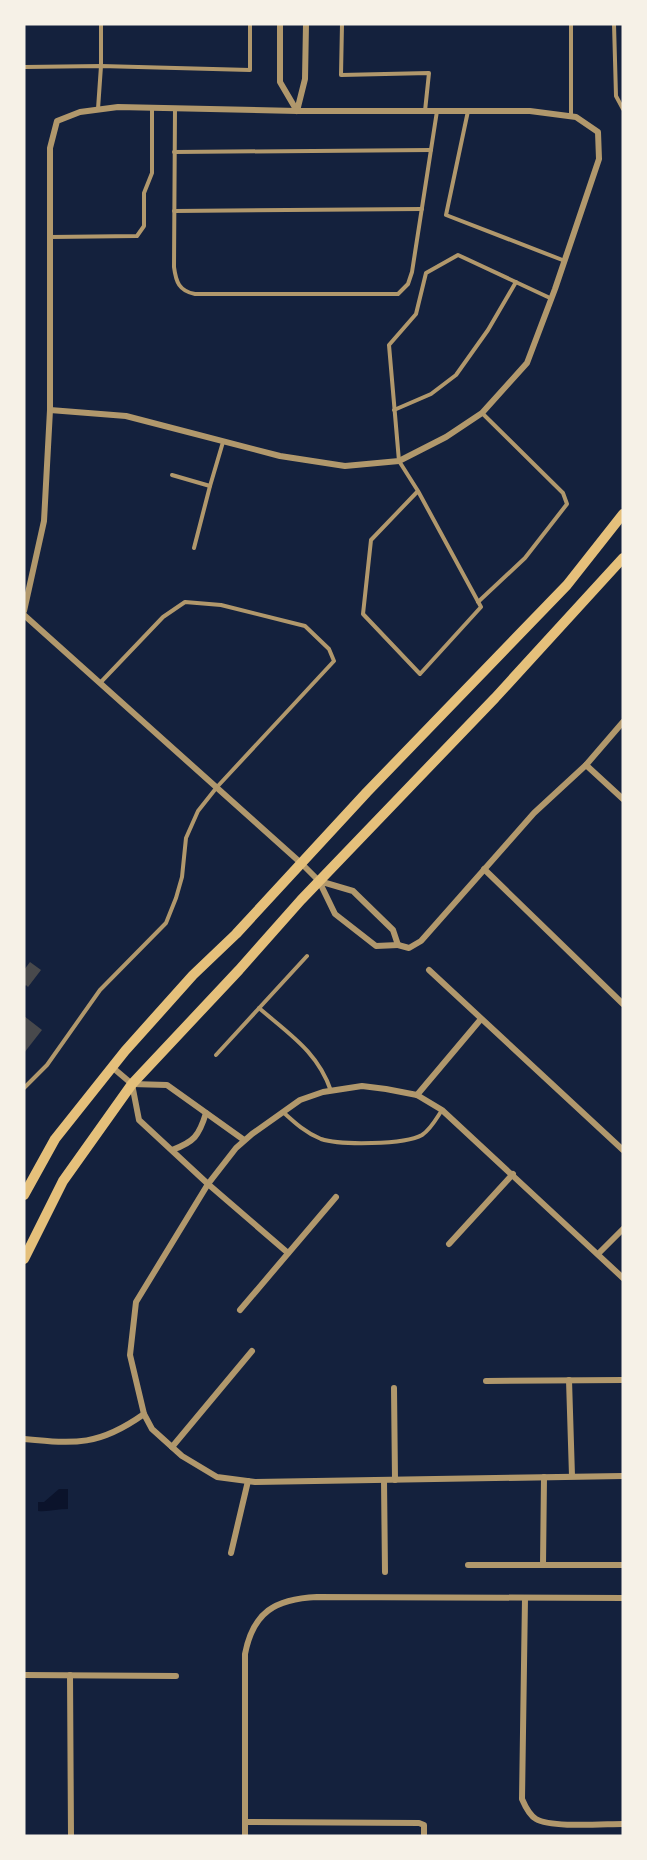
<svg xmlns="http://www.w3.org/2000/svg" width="647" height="1860" viewBox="0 0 647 1860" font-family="'Playfair Display',serif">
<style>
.water{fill:#0b132b}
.building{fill:#48494c}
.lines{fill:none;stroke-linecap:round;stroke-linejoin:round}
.service{stroke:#b1986c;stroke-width:4}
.minor{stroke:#b1986c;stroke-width:6}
.secondary{stroke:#e5c07b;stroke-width:10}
</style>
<rect width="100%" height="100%" fill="#14213d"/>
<path class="water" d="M59,1489H68V1509C57,1509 49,1512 38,1511V1502H44Z"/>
<g class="building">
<path d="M30,962L41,970L28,987L26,985L24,987V970Z"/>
<path d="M24,1016L42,1030L24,1053Z"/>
</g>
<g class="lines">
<g class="service">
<path d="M342,24L341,75L429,73L425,111"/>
<path d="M614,24L616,96L623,109"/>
<path d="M24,67L101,66L250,70V24"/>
<path d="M98,109L101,66V24"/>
<path d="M175,109L174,267C176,282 179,291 195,294H398L408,284L412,272L437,111"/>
<path d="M468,111L446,215L565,261"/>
<path d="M571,116V24"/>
<path d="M174,152L431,150"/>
<path d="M174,211L422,209"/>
<path d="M50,237L137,236L144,226V193L152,173V108"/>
<path d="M394,410L431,394L456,375L488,330L516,282"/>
<path d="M172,475L210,486L223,442"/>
<path d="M418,491L371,540L363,614L420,674L481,607L418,491L399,461L389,345L416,314L426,273L458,255L550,298"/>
<path d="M194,548L210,486"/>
<path d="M478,602L525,558L567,504L563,493L482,413"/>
<path d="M259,1008C289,1034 318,1052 331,1091"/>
<path d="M216,1055L307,956"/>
<path d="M24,1088L47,1065L100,990L166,923L176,898L182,877L186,838L198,811L217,787L334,661L329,649L305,626L221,605L185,602L163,617L100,683"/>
<path d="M283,1112C295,1123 306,1133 321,1139C339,1145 405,1145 422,1135C431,1129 436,1119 442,1110"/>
</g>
<g class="minor">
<path d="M280,24V82L297,111"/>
<path d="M297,111L305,79L306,24"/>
<path d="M24,611L44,521L50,410V148L57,121L80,112L118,107L297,111H530L576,117L598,132L599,159L555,289L527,363L482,413L446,437L399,461L345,466L280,456L126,416L50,410"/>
<path d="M24,615L302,864L319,881"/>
<path d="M586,765L623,799"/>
<path d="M484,869L623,1004"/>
<path d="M319,881L353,891L393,930L398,945L376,946L335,914Z"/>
<path d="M398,945L409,948L421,941L534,813L586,765L623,722"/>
<path d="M429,970L623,1150"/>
<path d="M112,1067L132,1084L139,1120L208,1184L288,1253"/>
<path d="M132,1084L167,1085L244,1140"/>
<path d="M417,1095L481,1019"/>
<path d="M172,1150C194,1142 199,1136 206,1113"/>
<path d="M449,1244L513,1174"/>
<path d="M598,1254L623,1229"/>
<path d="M623,1278L442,1110L417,1095L386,1089L362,1086L323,1092L300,1100L252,1134L236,1148L208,1184L136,1302L130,1355L144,1414L152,1429L182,1456L217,1477L255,1482L623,1476"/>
<path d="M240,1310L336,1197"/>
<path d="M569,1380L572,1476"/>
<path d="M486,1381L623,1380"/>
<path d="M394,1388L395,1480"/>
<path d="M24,1439C76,1444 99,1446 144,1414"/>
<path d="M172,1447L252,1351"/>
<path d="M384,1480L385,1572"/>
<path d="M231,1553L248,1481"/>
<path d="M468,1565H623"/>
<path d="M543,1565L544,1477"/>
<path d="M525,1598L522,1799C525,1806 529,1815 536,1819C551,1828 603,1824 623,1824"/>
<path d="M24,1675L176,1676"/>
<path d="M70,1675L71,1836"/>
<path d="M245,1822L419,1823L424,1825V1836"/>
<path d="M245,1836V1654C253,1612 275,1599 317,1597L623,1598"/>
</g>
<g class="secondary">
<path d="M24,1195L55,1139L125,1051L193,975L236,934L367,792L567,585L623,514"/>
<path d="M24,1259L63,1181L132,1084L239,970L301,900L495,698L623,558"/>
</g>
</g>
<rect width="647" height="1860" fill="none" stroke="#f6f1e7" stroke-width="51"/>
</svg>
